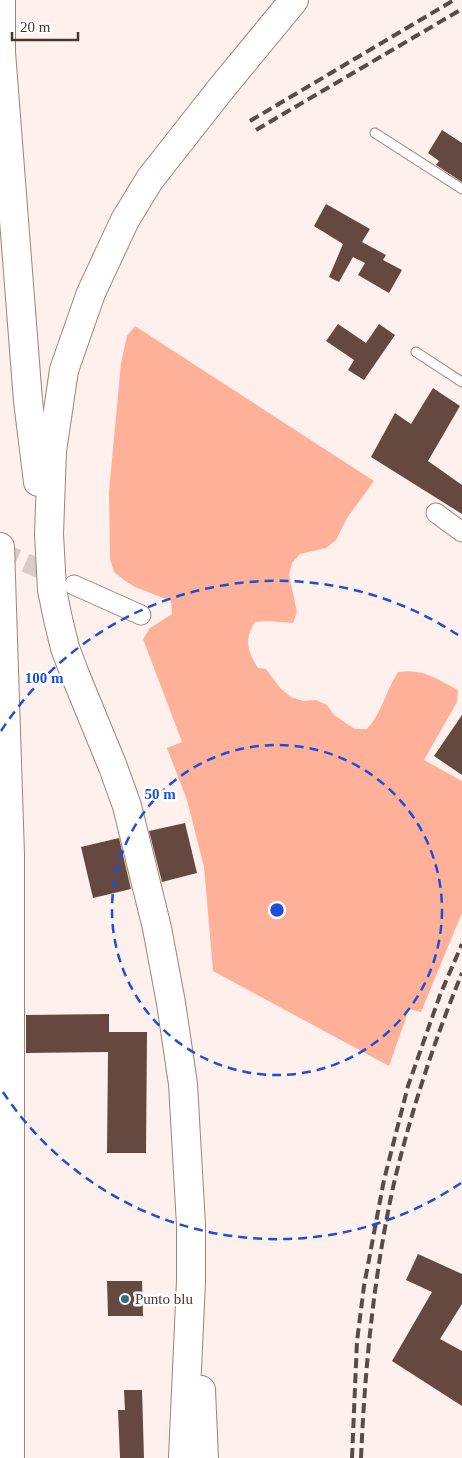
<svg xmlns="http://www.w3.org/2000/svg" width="462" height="1458" viewBox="0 0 462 1458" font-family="Georgia,serif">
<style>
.green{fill:#feb098}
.building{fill:#654941}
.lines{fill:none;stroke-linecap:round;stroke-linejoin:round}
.minor-tunnel{stroke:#d9cbc7;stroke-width:19;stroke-dasharray:19 9;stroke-linecap:butt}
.service-casing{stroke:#a08279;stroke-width:11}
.minor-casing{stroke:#a08279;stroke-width:21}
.motorway-casing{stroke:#a08279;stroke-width:30}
.service{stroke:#fff;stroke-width:9}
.minor{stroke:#fff;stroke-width:19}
.motorway{stroke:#fff;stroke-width:28}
.rail{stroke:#594c48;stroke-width:4;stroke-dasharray:10 5;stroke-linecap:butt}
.ring{fill:none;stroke:#1d4ed8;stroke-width:2.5;stroke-dasharray:9 6}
.poi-dot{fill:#2c6f80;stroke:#fff;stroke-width:2}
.labels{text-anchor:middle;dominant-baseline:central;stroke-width:5;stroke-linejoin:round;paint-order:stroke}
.poi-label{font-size:15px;fill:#443733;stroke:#fff;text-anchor:start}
.centre{fill:#1d4ed8;stroke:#fff;stroke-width:2.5}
.ring-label{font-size:15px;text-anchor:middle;font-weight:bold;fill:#1d4ed8;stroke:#fff;stroke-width:5;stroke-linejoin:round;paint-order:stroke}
</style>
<rect width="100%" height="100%" fill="#fef0ec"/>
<path class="green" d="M135,326L374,481L347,518L336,540L326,548L300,554L292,563L289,575L297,612L293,623L268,621L255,622C244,641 247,650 258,668L266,669L281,689L291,697L303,701L316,700L327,705L334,715L355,729H367C382,713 386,690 398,672C423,668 437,679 458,690L457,702L424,760L462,781V913L421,1012L409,1009L389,1066L213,971L204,867L187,800L167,748L182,742L143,639L150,628L172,614L171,601L135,587L124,580L114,572L110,559L109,492L121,363L127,336Z"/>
<g class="building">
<path d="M442,130L462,143V182L436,165L439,161L428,153Z"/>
<path d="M326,204L370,229L362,242L386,255L383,260L402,270L389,293L358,275L365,263L353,257L339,282L329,277L343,244L314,226Z"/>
<path d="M338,324L366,343L379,324L395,335L364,380L348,370L354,360L326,341Z"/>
<path d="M433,388L460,406L428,461L462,485V514L371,457L395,413L411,424Z"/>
<path d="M462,715V775L434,756Z"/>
<path d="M185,823L197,873L162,882L149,831Z"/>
<path d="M119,838L131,889L93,898L81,847Z"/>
<path d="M109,1014V1032H147L146,1153H107L108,1052L26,1053V1015Z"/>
<path d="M418,1254L462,1274V1304L440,1339L462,1351V1406L392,1361L432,1292L406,1280Z"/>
<path d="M107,1281H142L143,1316H108Z"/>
<path d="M124,1390H142L144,1458H120L118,1410H125Z"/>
</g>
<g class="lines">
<path class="minor-tunnel" d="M0,551L60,578"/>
<g class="service-casing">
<g id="service">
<path d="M375,133L462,189"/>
<path d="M416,352L462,382"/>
</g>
</g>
<g class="minor-casing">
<g id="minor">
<path d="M436,513L462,532"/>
<path d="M74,585L141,615"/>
</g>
</g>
<g class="motorway-casing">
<g id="motorway">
<path d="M1,52L28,401L38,482"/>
<path d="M1,71V0"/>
<path d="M0,547L10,855V1458"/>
<path d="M201,1390L204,1458"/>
<path d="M183,1458L191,1281V1225L183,1084L171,1003L157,928L127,806L113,767L76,677L65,648L58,619L52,590L49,534L52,451L64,370L91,293L125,220L150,179L220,90L294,0"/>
</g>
</g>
<use href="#service" class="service"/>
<use href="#minor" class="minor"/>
<use href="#motorway" class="motorway"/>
<g class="rail">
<path d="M250,121L454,0"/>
<path d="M256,130L462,9"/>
<path d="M352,1458L357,1341L364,1286L384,1180L408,1086L440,995L462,944"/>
<path d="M361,1458C365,1366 374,1273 394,1183C411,1112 434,1041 462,973"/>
</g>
</g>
<g class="ring">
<circle cx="277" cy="910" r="165"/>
<path d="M461 1183A329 329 0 0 1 1 1089M1 731A329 329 0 0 1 461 637"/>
</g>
<circle class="poi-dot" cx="125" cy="1299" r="5"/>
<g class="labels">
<g class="poi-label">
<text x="135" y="1299">Punto blu</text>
</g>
</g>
<circle cx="277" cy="910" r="8" class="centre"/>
<g class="ring-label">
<text x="44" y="683">100 m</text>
<text x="160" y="799">50 m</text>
</g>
<path d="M12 32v8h66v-8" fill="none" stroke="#443733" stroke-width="2.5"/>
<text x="20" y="32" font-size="15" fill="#443733" stroke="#ffffff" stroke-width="4" paint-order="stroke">20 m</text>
</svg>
